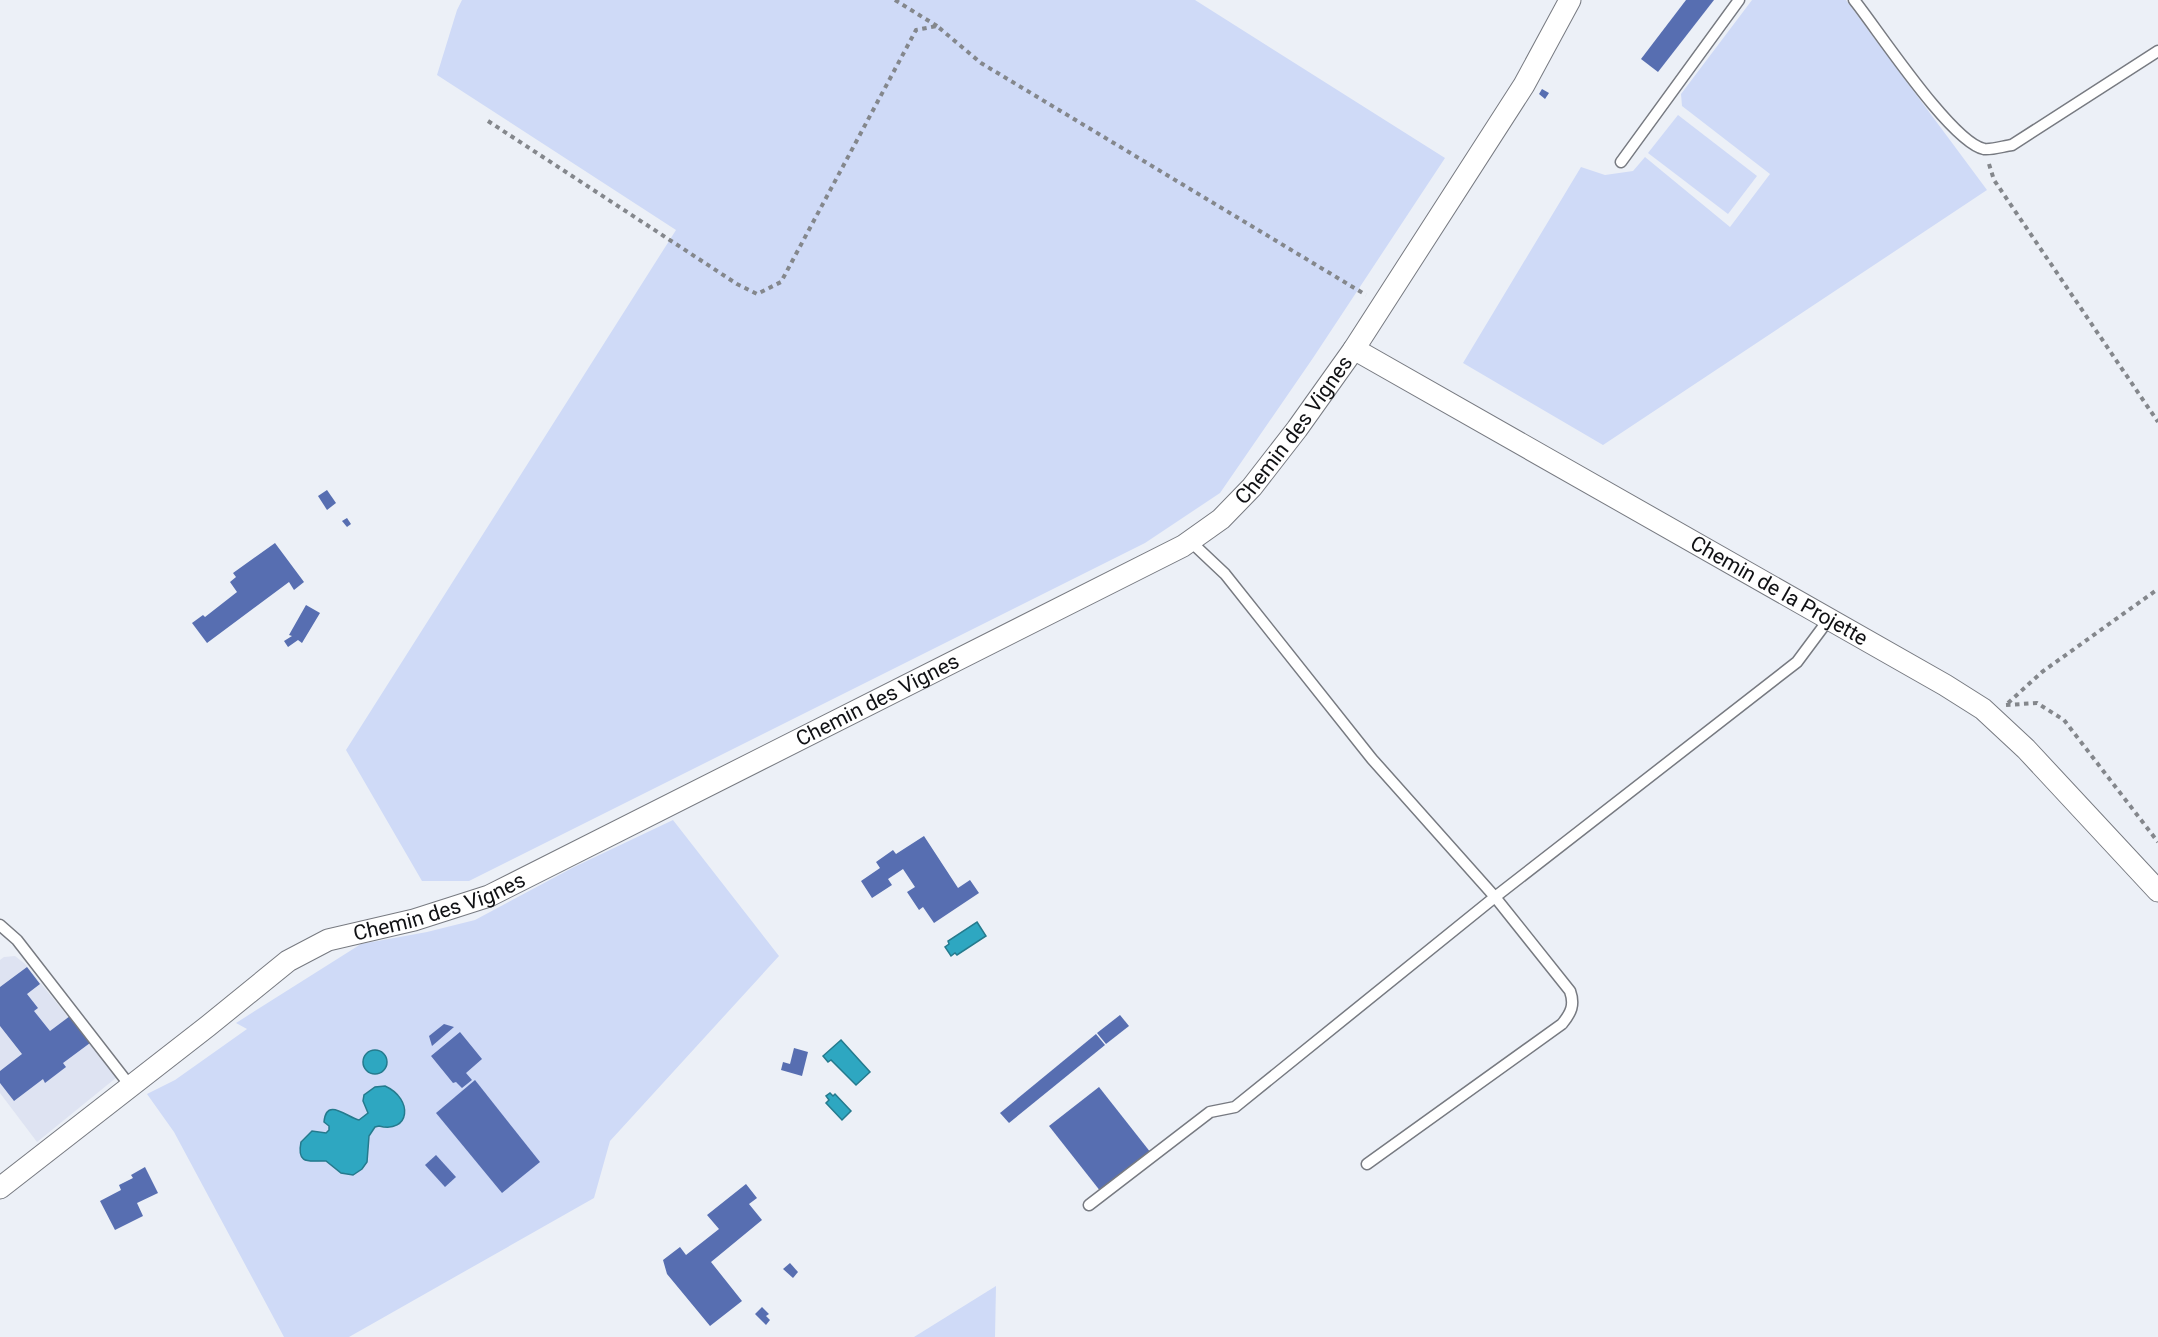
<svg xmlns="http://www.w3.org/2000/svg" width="2158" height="1337" viewBox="0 0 2158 1337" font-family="Roboto,sans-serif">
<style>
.built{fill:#dee3f2}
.green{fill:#cfdaf7}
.water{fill:#2ea7c1;stroke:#257a8d;stroke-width:1.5}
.building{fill:#576eb1}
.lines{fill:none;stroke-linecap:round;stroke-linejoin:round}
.service-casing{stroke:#777a81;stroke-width:13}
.minor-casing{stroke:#777a81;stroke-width:23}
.path{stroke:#84878c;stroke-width:4;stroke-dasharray:4.5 4.5;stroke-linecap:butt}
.service{stroke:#fff;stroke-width:10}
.minor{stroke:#fff;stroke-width:21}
.labels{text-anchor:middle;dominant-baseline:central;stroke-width:4.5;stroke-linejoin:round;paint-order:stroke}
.street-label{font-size:21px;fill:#101114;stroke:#fcfdfe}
</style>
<rect width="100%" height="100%" fill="#ecf0f7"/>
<path class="built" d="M15,956L25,964L117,1077L37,1142L0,1093V960L4,957Z"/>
<g class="green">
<path d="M462,0H1195L1445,158L1313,358L1220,493L1145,543L469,881H422L346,750L676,230L437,75L457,10Z"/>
<path d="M1752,0H1846L1987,190L1603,445L1463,363L1581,167L1605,175L1633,171L1645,157L1730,227L1770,174L1682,106L1681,94Z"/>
<path d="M1678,115L1757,176L1728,214L1648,153Z"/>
<path d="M673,820L779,956L610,1141L594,1198L349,1337H284L174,1132L147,1094L175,1080L247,1029L236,1023L361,944L427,932L475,920L574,867Z"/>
<path d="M996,1286L995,1337H914Z"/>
</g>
<g class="water">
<path d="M977,922L986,936L957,955L955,953L951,956L945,947L949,944L948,941Z"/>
<path d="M841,1040L870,1072L856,1085L831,1060L828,1062L823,1056Z"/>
<circle cx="375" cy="1062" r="12"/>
<path d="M385,1086C414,1099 410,1134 379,1126L375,1127L369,1136L367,1162L362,1169L353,1175L341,1173L326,1161C312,1160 296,1167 301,1142L312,1131L326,1133L329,1130V1126L324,1122C326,1096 348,1118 359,1120L368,1113L363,1101L364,1095L375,1087Z"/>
<path d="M830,1093L833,1096L835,1094L851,1111L842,1120L826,1103L829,1100L826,1096Z"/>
</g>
<g class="building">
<path d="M1686,0H1714L1658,72L1641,59Z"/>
<path d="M1542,89L1549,93L1545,99L1539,94Z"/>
<path d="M327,490L336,503L327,510L318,496Z"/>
<path d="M347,518L351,524L347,527L342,521Z"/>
<path d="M275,543L304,582L294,590L289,582L207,643L192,623L203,615L205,617L237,592L230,582L236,577L233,573Z"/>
<path d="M306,605L320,613L302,643L298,640L288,647L284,641L292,636L289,635Z"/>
<path d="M924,836L958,888L970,880L979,893L934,923L923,907L919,910L907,892L915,887L903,869L888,879L892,885L872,898L861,881L880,868L876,862L893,850L896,854Z"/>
<path d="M27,967L40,984L27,994L38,1008L34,1011L50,1031L70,1016L90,1043L63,1063L66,1067L45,1083L43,1079L14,1101L0,1083V1071L22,1054L0,1026V987Z"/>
<path d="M1120,1015L1129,1026L1106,1044L1097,1033Z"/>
<path d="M444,1024L454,1027L432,1046L429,1036Z"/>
<path d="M460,1032L482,1059L466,1073L472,1080L462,1088L456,1082L453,1083L431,1056Z"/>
<path d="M1096,1034L1105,1045L1009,1123L1000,1113Z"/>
<path d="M794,1048L808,1052L802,1076L781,1070L783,1062L790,1064Z"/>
<path d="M475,1080L540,1162L502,1193L436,1113Z"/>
<path d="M1099,1087L1151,1153L1101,1192L1049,1126Z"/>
<path d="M436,1155L456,1177L445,1187L425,1165Z"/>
<path d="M145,1167L158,1193L137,1203L143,1216L115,1230L100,1201L121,1190L119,1185L133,1178L131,1175Z"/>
<path d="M746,1184L757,1198L749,1204L762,1220L711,1262L742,1301L710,1326L667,1274L663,1260L680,1247L686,1255L719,1229L707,1215Z"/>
<path d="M790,1263L798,1272L793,1278L783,1269Z"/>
<path d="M762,1307L769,1314L766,1316L770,1320L766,1325L755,1314Z"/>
</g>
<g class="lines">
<g class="service-casing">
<g id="service">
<path d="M1854,0C1878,30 1951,142 1984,149C1992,150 2004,146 2012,145L2158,51"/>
<path d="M1621,162L1739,0"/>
<path d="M1190,541L1225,574L1372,759L1495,897L1570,991C1575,1005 1571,1013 1562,1024L1367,1164"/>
<path d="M0,925L17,940L131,1087"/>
<path d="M1089,1205L1210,1112L1235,1107L1495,897L1797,662L1829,619"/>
</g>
</g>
<g class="minor-casing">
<g id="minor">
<path id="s1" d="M1354,349L1945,685L1983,709L2026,749L2158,891"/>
<path id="s2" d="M0,1188L208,1026L288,961L328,940L414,920L489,896L1183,546L1221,519L1252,487L1297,429L1354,349L1524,85L1570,0"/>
</g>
</g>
<g class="path">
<path d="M895,0L937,26"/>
<path d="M488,121L737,284L757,294L781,282L916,30L937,26L981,63L1366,295"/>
<path d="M1989,164L1994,180L2158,422"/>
<path d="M2008,703L2042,672L2158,589"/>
<path d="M2006,705L2037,703L2064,720L2158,842"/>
</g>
<use href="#service" class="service"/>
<use href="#minor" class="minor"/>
</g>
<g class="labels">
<g class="street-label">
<text stroke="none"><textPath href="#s2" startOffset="1518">Chemin des Vignes</textPath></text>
<text stroke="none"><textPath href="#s1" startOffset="489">Chemin de la Projette</textPath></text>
<text stroke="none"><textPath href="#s2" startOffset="1014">Chemin des Vignes</textPath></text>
<text stroke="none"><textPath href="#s2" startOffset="528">Chemin des Vignes</textPath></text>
</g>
</g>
</svg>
